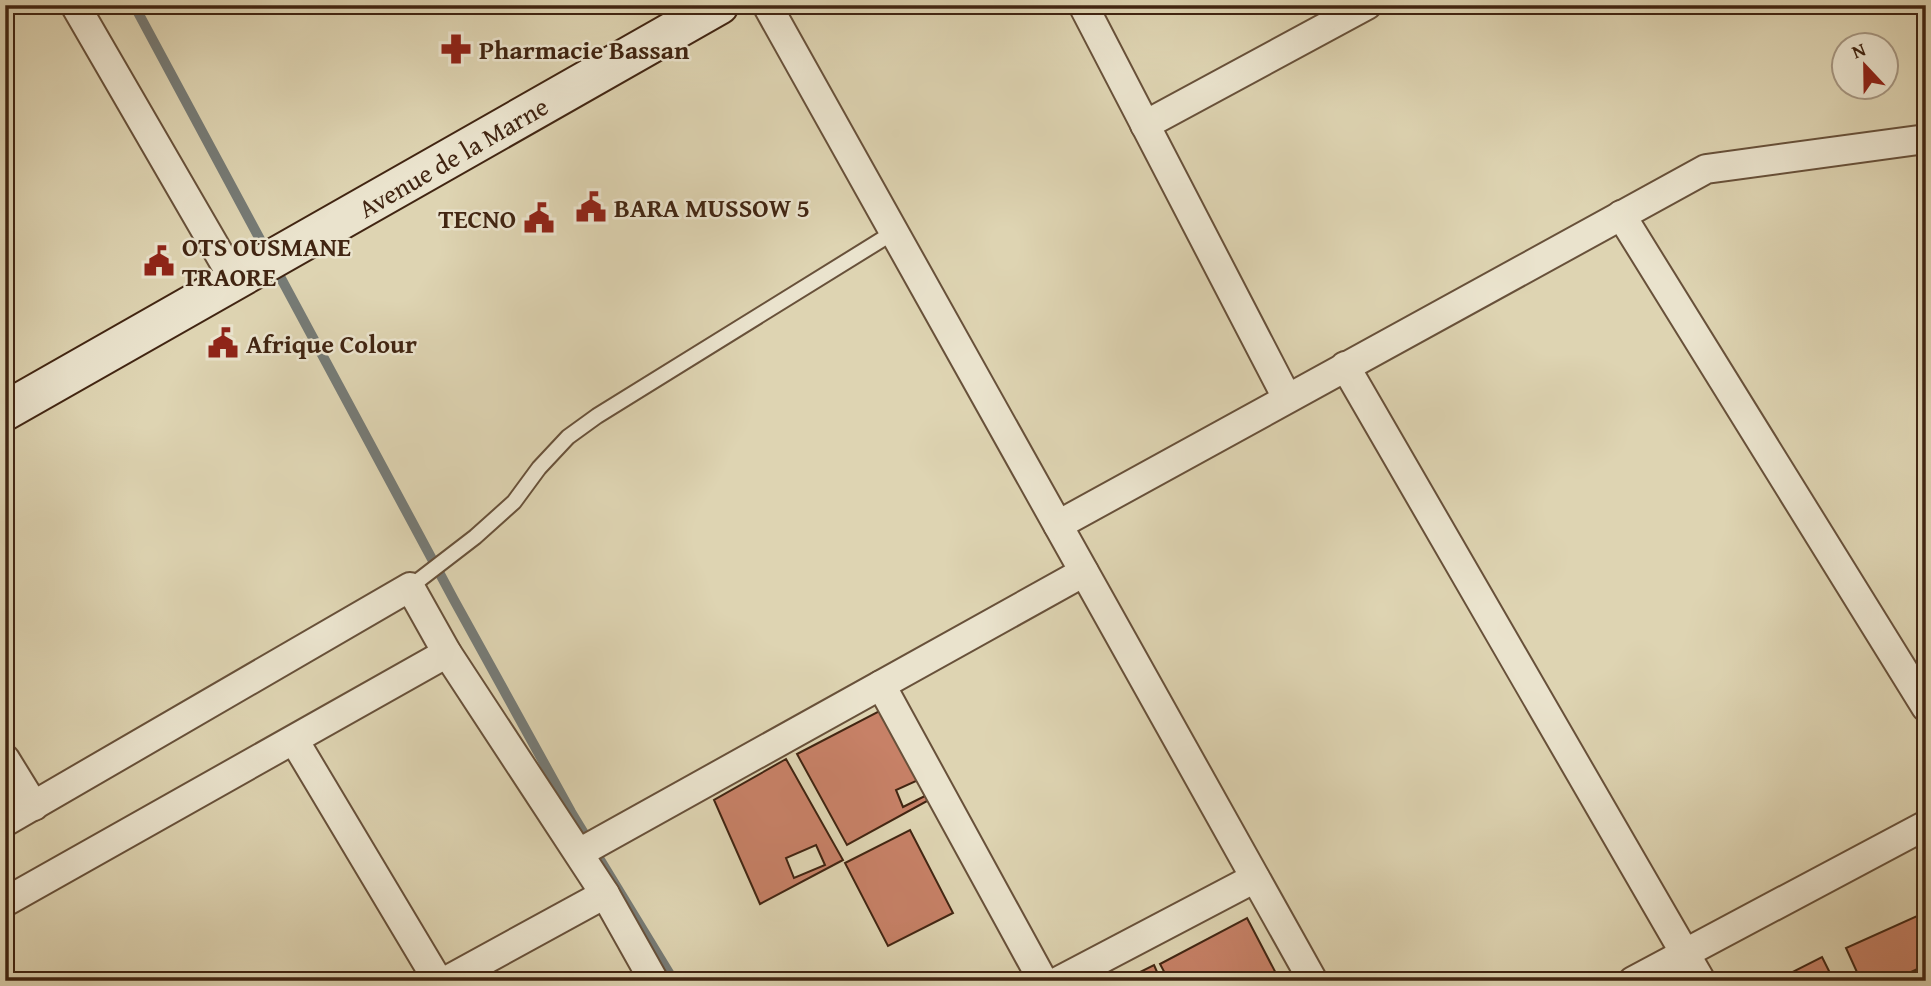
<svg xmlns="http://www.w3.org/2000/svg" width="1931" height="986" viewBox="0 0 1931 986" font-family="'Gentium Book Plus',serif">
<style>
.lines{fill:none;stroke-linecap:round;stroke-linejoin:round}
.stream{stroke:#767b76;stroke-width:10}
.building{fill:#c78167;stroke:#412512;stroke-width:2;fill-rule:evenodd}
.lane-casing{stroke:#68513a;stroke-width:18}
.street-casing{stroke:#68513a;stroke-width:32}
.secondary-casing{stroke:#412512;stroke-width:42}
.lane{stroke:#eae3cd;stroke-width:14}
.street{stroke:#eae3cd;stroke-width:28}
.secondary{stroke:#eae3cd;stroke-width:38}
.labels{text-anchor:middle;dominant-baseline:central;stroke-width:5;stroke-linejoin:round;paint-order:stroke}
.poi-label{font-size:26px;font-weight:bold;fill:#412512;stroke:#eae3cd;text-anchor:start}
.street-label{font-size:26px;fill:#412512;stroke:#eae3cd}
</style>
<rect width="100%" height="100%" fill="#ded4b2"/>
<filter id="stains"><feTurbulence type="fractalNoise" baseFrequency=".00286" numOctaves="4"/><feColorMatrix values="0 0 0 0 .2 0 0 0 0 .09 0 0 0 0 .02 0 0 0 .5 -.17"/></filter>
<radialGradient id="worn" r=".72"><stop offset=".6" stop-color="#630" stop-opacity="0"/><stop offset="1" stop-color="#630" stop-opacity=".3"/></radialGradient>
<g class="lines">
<path class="stream" d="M134,5L454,600L571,812L674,981"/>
</g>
<g class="building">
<path d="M891,705L938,795L847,845L797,754ZM918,780L925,796L903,807L896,790Z"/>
<path d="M786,759L843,860L760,904L714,800ZM816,845L825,865L794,878L786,858Z"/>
<path d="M910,830L953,913L888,946L845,863Z"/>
<path d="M1926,912V965L1892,981H1861L1846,948Z"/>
<path d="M1247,918L1280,981H1169L1160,964Z"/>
<path d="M1822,957L1834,981H1775Z"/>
<path d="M1154,965L1161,981H1122Z"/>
</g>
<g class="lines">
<g class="lane-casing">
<path id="lane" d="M410,587L475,537L514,502L539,468L568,437L597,416L894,232"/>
</g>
<g class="street-casing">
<g id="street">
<path d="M75,5L235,281"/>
<path d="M767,5L1313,981"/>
<path d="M1083,5L1287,398"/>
<path d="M1145,125L1367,5"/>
<path d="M1621,215L1926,707"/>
<path d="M1345,366L1701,981"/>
<path d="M1058,525L1706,169L1926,139"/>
<path d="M881,685L1043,981"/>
<path d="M294,740L438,981"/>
<path d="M5,759L34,806"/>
<path d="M5,822L410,587L447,653L605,894L654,981"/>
<path d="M579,853L1084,572"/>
<path d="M5,902L447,653"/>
<path d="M446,981L605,894"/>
<path d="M1059,981L1255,878"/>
<path d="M1633,981L1926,825"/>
</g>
</g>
<g class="secondary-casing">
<path id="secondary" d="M5,411L719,5"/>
</g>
<use href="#lane" class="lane"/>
<use href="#street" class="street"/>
<use href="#secondary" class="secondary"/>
</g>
<defs>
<g id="pharmacy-bare" transform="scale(2.415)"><path d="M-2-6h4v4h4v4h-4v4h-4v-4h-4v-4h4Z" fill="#8f2418" stroke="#eae3cd" stroke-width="2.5" paint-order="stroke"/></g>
<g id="civic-bare" transform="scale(2.415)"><path d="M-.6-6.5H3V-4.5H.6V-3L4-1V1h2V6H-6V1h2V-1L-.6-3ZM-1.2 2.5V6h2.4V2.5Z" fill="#8f2418" stroke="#eae3cd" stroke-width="2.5" paint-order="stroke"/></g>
</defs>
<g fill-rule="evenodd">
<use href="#pharmacy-bare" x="456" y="49"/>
<use href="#civic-bare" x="591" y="207"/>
<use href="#civic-bare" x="539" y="218"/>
<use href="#civic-bare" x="159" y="261"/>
<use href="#civic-bare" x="223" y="343"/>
</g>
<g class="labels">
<g class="poi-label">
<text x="479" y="49">Pharmacie Bassan</text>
<text x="614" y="207">BARA MUSSOW 5</text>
<text x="516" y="218" text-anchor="end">TECNO</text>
<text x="182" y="246">OTS OUSMANE<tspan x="182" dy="30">TRAORE</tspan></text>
<text x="246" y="343">Afrique Colour</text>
</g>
<g class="street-label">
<text transform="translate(453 157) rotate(-30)">Avenue de la Marne</text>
</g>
</g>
<rect width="1931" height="986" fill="none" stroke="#ded4b2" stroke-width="28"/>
<rect x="7" y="7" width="1917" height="972" fill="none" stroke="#412512" stroke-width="3.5"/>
<rect x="14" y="14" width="1903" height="958" fill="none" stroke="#412512" stroke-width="2"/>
<g transform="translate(1865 66) rotate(338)"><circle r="33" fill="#eae3cd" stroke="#a69782" stroke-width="2"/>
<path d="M0-5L12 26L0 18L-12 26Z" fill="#8f2418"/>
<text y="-10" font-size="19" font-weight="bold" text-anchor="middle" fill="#412512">N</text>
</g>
<rect width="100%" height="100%" filter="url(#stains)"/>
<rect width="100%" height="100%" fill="url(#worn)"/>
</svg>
